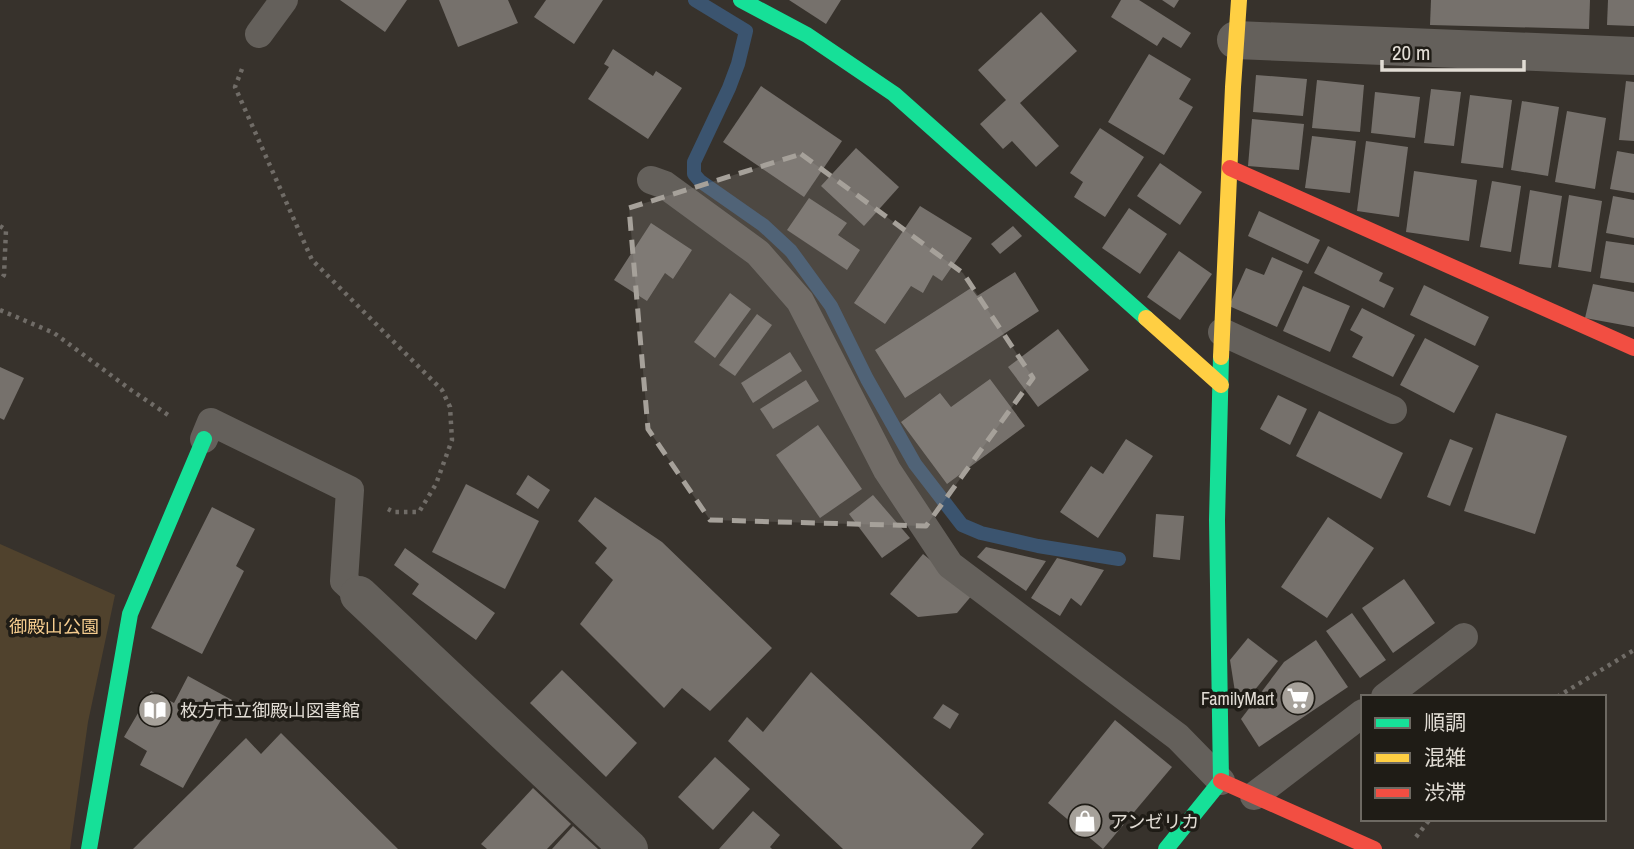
<svg xmlns="http://www.w3.org/2000/svg" width="1634" height="849" viewBox="0 0 1634 849" font-family="'Archivo Narrow','Noto Sans JP',sans-serif">
<style>
.green{fill:#50422d}
.lines{fill:none;stroke-linecap:round;stroke-linejoin:round}
.stream{stroke:#3b546f;stroke-width:14}
.building{fill:#76716c}
.path{stroke:#706c67;stroke-width:4.5;stroke-dasharray:3.5 5;stroke-linecap:butt}
.lane{stroke:#64605b;stroke-width:28}
.street{stroke:#64605b;stroke-width:38}
.fast{stroke:#16e098;stroke-width:16}
.slow{stroke:#ffcf43;stroke-width:16}
.jam{stroke:#f24e42;stroke-width:16}
.marked{fill:#a6a19a;fill-opacity:0.2;stroke:#a6a19a;stroke-width:5;stroke-dasharray:14 9;stroke-linejoin:round}
.labels{text-anchor:middle;dominant-baseline:central;stroke-width:7;stroke-linejoin:round;paint-order:stroke}
.park-label{font-size:18px;fill:#f5cc8e;stroke:#1f1c16}
.poi-label{font-size:18px;fill:#e2ddd5;stroke:#1f1c16;text-anchor:start}
</style>
<rect width="100%" height="100%" fill="#37322c"/>
<path class="green" d="M0,544L115,595L88,722L70,849H0Z"/>
<g class="lines">
<path class="stream" d="M695,0L746,31L738,64L729,88L694,162V174L700,181L763,225L791,251L831,306L867,379L915,464L962,525L981,533L1038,546L1119,559"/>
</g>
<g class="building">
<path d="M340,0H407L385,32Z"/>
<path d="M439,0H508L518,23L458,47Z"/>
<path d="M546,0H603L574,44L534,17Z"/>
<path d="M789,0H841L826,24Z"/>
<path d="M1121,0H1139L1191,33L1181,48L1163,37L1157,46L1111,17Z"/>
<path d="M1162,0H1179L1174,8Z"/>
<path d="M1431,0H1590L1589,29L1430,25Z"/>
<path d="M1608,0H1634V26L1607,25Z"/>
<path d="M1041,12L1077,51L1020,103L1059,146L1036,167L1012,141L1003,149L980,124L1006,100L978,70Z"/>
<path d="M613,49L653,76L656,71L682,88L648,139L588,99L609,67L604,64Z"/>
<path d="M1149,54L1191,79L1179,99L1193,107L1164,155L1108,122Z"/>
<path d="M1256,75L1307,79L1303,116L1253,112Z"/>
<path d="M1317,80L1364,85L1360,132L1312,128Z"/>
<path d="M1626,81L1634,82V141L1619,140Z"/>
<path d="M761,86L842,141L804,197L723,142Z"/>
<path d="M1431,89L1461,92L1454,146L1424,143Z"/>
<path d="M1375,92L1420,97L1415,138L1371,133Z"/>
<path d="M1470,95L1512,100L1503,168L1461,163Z"/>
<path d="M1522,101L1559,107L1548,176L1511,170Z"/>
<path d="M1567,111L1606,118L1595,189L1555,182Z"/>
<path d="M1252,119L1304,124L1299,170L1248,166Z"/>
<path d="M1100,128L1144,157L1105,217L1074,197L1083,182L1070,173Z"/>
<path d="M1312,136L1356,141L1350,193L1305,188Z"/>
<path d="M1366,141L1408,147L1399,217L1357,211Z"/>
<path d="M856,148L899,187L864,226L821,186Z"/>
<path d="M1617,151L1634,154V193L1610,189Z"/>
<path d="M1160,163L1202,192L1180,225L1137,196Z"/>
<path d="M1414,171L1477,180L1469,241L1406,232Z"/>
<path d="M1492,181L1521,186L1511,252L1480,247Z"/>
<path d="M1530,190L1562,196L1551,268L1519,264Z"/>
<path d="M1569,195L1602,201L1591,272L1558,267Z"/>
<path d="M1613,196L1634,200V238L1606,233Z"/>
<path d="M809,198L847,223L838,235L860,250L847,270L787,230Z"/>
<path d="M920,206L972,238L942,281L933,275L923,293L911,286L885,324L854,303Z"/>
<path d="M1129,208L1167,234L1140,274L1102,248Z"/>
<path d="M1259,211L1320,240L1308,264L1248,236Z"/>
<path d="M651,223L692,250L673,279L665,273L647,301L614,280Z"/>
<path d="M1013,226L1022,236L1000,254L991,244Z"/>
<path d="M1606,241L1634,245V283L1600,278Z"/>
<path d="M1328,246L1383,273L1379,281L1394,288L1384,308L1314,273Z"/>
<path d="M1179,251L1212,274L1180,320L1147,297Z"/>
<path d="M1272,257L1303,271L1277,327L1229,306L1246,268L1264,275Z"/>
<path d="M1015,272L1039,311L905,398L875,350L971,288L977,296Z"/>
<path d="M1593,284L1634,292V327L1585,318Z"/>
<path d="M1424,285L1489,317L1475,346L1410,315Z"/>
<path d="M1303,286L1350,306L1330,352L1283,331Z"/>
<path d="M730,293L751,309L715,358L694,342Z"/>
<path d="M1362,308L1415,335L1393,377L1352,357L1363,337L1350,330Z"/>
<path d="M757,314L772,325L735,376L719,365Z"/>
<path d="M1058,329L1089,370L1038,407L1008,367Z"/>
<path d="M1425,338L1479,366L1454,413L1400,385Z"/>
<path d="M790,352L802,371L753,403L741,383Z"/>
<path d="M0,367L24,378L4,420L0,418Z"/>
<path d="M990,379L1025,426L947,484L901,422L940,393L951,407Z"/>
<path d="M806,380L819,401L773,429L760,409Z"/>
<path d="M1278,395L1307,409L1290,445L1260,429Z"/>
<path d="M1319,411L1403,453L1381,499L1296,456Z"/>
<path d="M1496,413L1567,436L1535,534L1464,511Z"/>
<path d="M818,425L862,489L820,518L776,455Z"/>
<path d="M1126,439L1153,456L1098,538L1060,512L1091,466L1103,474Z"/>
<path d="M1450,439L1473,448L1450,506L1427,497Z"/>
<path d="M528,475L550,490L538,509L516,494Z"/>
<path d="M466,484L539,521L505,589L432,552Z"/>
<path d="M873,495L910,538L882,558L849,514Z"/>
<path d="M595,497L662,542L772,648L710,711L682,688L664,708L580,624L613,580L595,563L607,548L578,521Z"/>
<path d="M212,507L255,529L236,566L244,571L202,654L151,628Z"/>
<path d="M1156,514L1184,516L1180,560L1153,557Z"/>
<path d="M1328,517L1374,548L1327,618L1281,587Z"/>
<path d="M986,547L1046,561L1026,591L977,557Z"/>
<path d="M405,548L495,613L476,640L412,594L419,584L394,565Z"/>
<path d="M923,554L973,594L957,613L918,617L890,594Z"/>
<path d="M1057,558L1104,570L1081,606L1071,598L1060,616L1031,598Z"/>
<path d="M1404,579L1435,623L1393,653L1362,608Z"/>
<path d="M1352,613L1386,660L1360,678L1326,631Z"/>
<path d="M1248,638L1278,661L1238,711L1230,660Z"/>
<path d="M1316,640L1348,687L1259,747L1241,719L1284,662Z"/>
<path d="M562,670L637,743L606,777L530,703Z"/>
<path d="M811,672L984,834L971,849H843L728,741L747,717L763,732Z"/>
<path d="M188,676L232,700L183,788L140,765L147,751L124,737L151,691L174,703Z"/>
<path d="M943,704L959,714L950,729L933,718Z"/>
<path d="M1115,720L1172,767L1103,849L1048,803Z"/>
<path d="M281,733L398,849H133L246,738L261,754Z"/>
<path d="M715,757L750,789L713,830L678,797Z"/>
<path d="M533,788L571,824L547,849H487L481,844Z"/>
<path d="M753,811L780,835L770,847L772,849H719Z"/>
<path d="M573,826L598,849H552Z"/>
</g>
<g class="lines">
<g class="path">
<path d="M242,69L235,87L312,260L442,390L450,407L452,440L436,484L419,512H394L388,509"/>
<path d="M0,226L6,230L4,275L0,281"/>
<path d="M0,310L54,333L131,390L168,415"/>
<path d="M1557,697L1634,650"/>
<path d="M1416,837L1430,819"/>
</g>
<g class="lane">
<path d="M259,34L284,0"/>
<path d="M651,180L665,185L758,253L800,301L887,470L950,565L1178,737L1221,781"/>
<path d="M1222,332L1393,410"/>
<path d="M204,439L211,422L350,490L344,581L359,595"/>
<path d="M1385,697L1464,637"/>
<path d="M1254,796L1363,713"/>
</g>
<g class="street">
<path d="M1236,40L1634,56"/>
<path d="M359,595L629,849"/>
</g>
<g class="fast">
<path d="M741,0L807,35L894,94L1146,318"/>
<path d="M89,849L130,614L204,439"/>
<path d="M1166,849L1221,781L1217,520L1221,357"/>
</g>
<g class="slow">
<path d="M1146,318L1221,385"/>
<path d="M1221,357L1233,87L1239,0"/>
</g>
<g class="jam">
<path d="M1230,168L1634,348"/>
<path d="M1221,781L1374,849"/>
</g>
</g>
<path class="marked" d="M801,154L963,273L1033,378L926,526L710,520L648,429L629,208Z"/>
<defs>
<g id="supermarket-disc" transform="scale(1.75)"><circle r="9.5" fill="#a6a19a" stroke="#1f1c16"/><path d="M-6-5.5h2.5l.6 2H6L4.5 2H-2.5L-4.4-4H-6ZM-1.5 3.2a1.3 1.3 0 1 0 .1 0ZM3 3.2a1.3 1.3 0 1 0 .1 0Z" fill="#fff"/></g>
<g id="library-disc" transform="scale(1.75)"><circle r="9.5" fill="#a6a19a" stroke="#1f1c16"/><path d="M-6-4Q-3-5.5-.7-3.5V5Q-3 3-6 4ZM6-4Q3-5.5 .7-3.5V5Q3 3 6 4Z" fill="#fff"/></g>
<g id="shop-disc" transform="scale(1.75)"><circle r="9.5" fill="#a6a19a" stroke="#1f1c16"/><path d="M-5-2.5h2.3a2.7 3.5 0 0 1 5.4 0H5L5.5 6h-11ZM-1.5-2.5h3a1.5 2.3 0 0 0-3 0Z" fill="#fff"/></g>
</defs>
<g fill-rule="evenodd">
<use href="#supermarket-disc" x="1298" y="698"/>
<use href="#library-disc" x="155" y="710"/>
<use href="#shop-disc" x="1085" y="821"/>
</g>
<g class="labels">
<g class="park-label">
<text x="54" y="626">御殿山公園</text>
</g>
<g class="poi-label">
<text x="1274" y="698" text-anchor="end">FamilyMart</text>
<text x="180" y="710">枚方市立御殿山図書館</text>
<text x="1110" y="821">アンゼリカ</text>
</g>
</g>
<rect x="1361" y="695" width="245" height="126" fill="#1f1c16" stroke="#6d6962" stroke-width="2"/>
<rect x="1375" y="718" width="35" height="10" fill="#16e098" stroke="#6d6962" stroke-width="2"/>
<text x="1424" y="730" font-size="21" fill="#e2ddd5">順調</text>
<rect x="1375" y="753" width="35" height="10" fill="#ffcf43" stroke="#6d6962" stroke-width="2"/>
<text x="1424" y="765" font-size="21" fill="#e2ddd5">混雑</text>
<rect x="1375" y="788" width="35" height="10" fill="#f24e42" stroke="#6d6962" stroke-width="2"/>
<text x="1424" y="800" font-size="21" fill="#e2ddd5">渋滞</text>
<path d="M1382 60v10h142v-10" fill="none" stroke="#e2ddd5" stroke-width="3.5"/>
<text x="1392" y="60" font-size="21" fill="#e2ddd5" stroke="#1f1c16" stroke-width="5" paint-order="stroke">20 m</text>
</svg>
